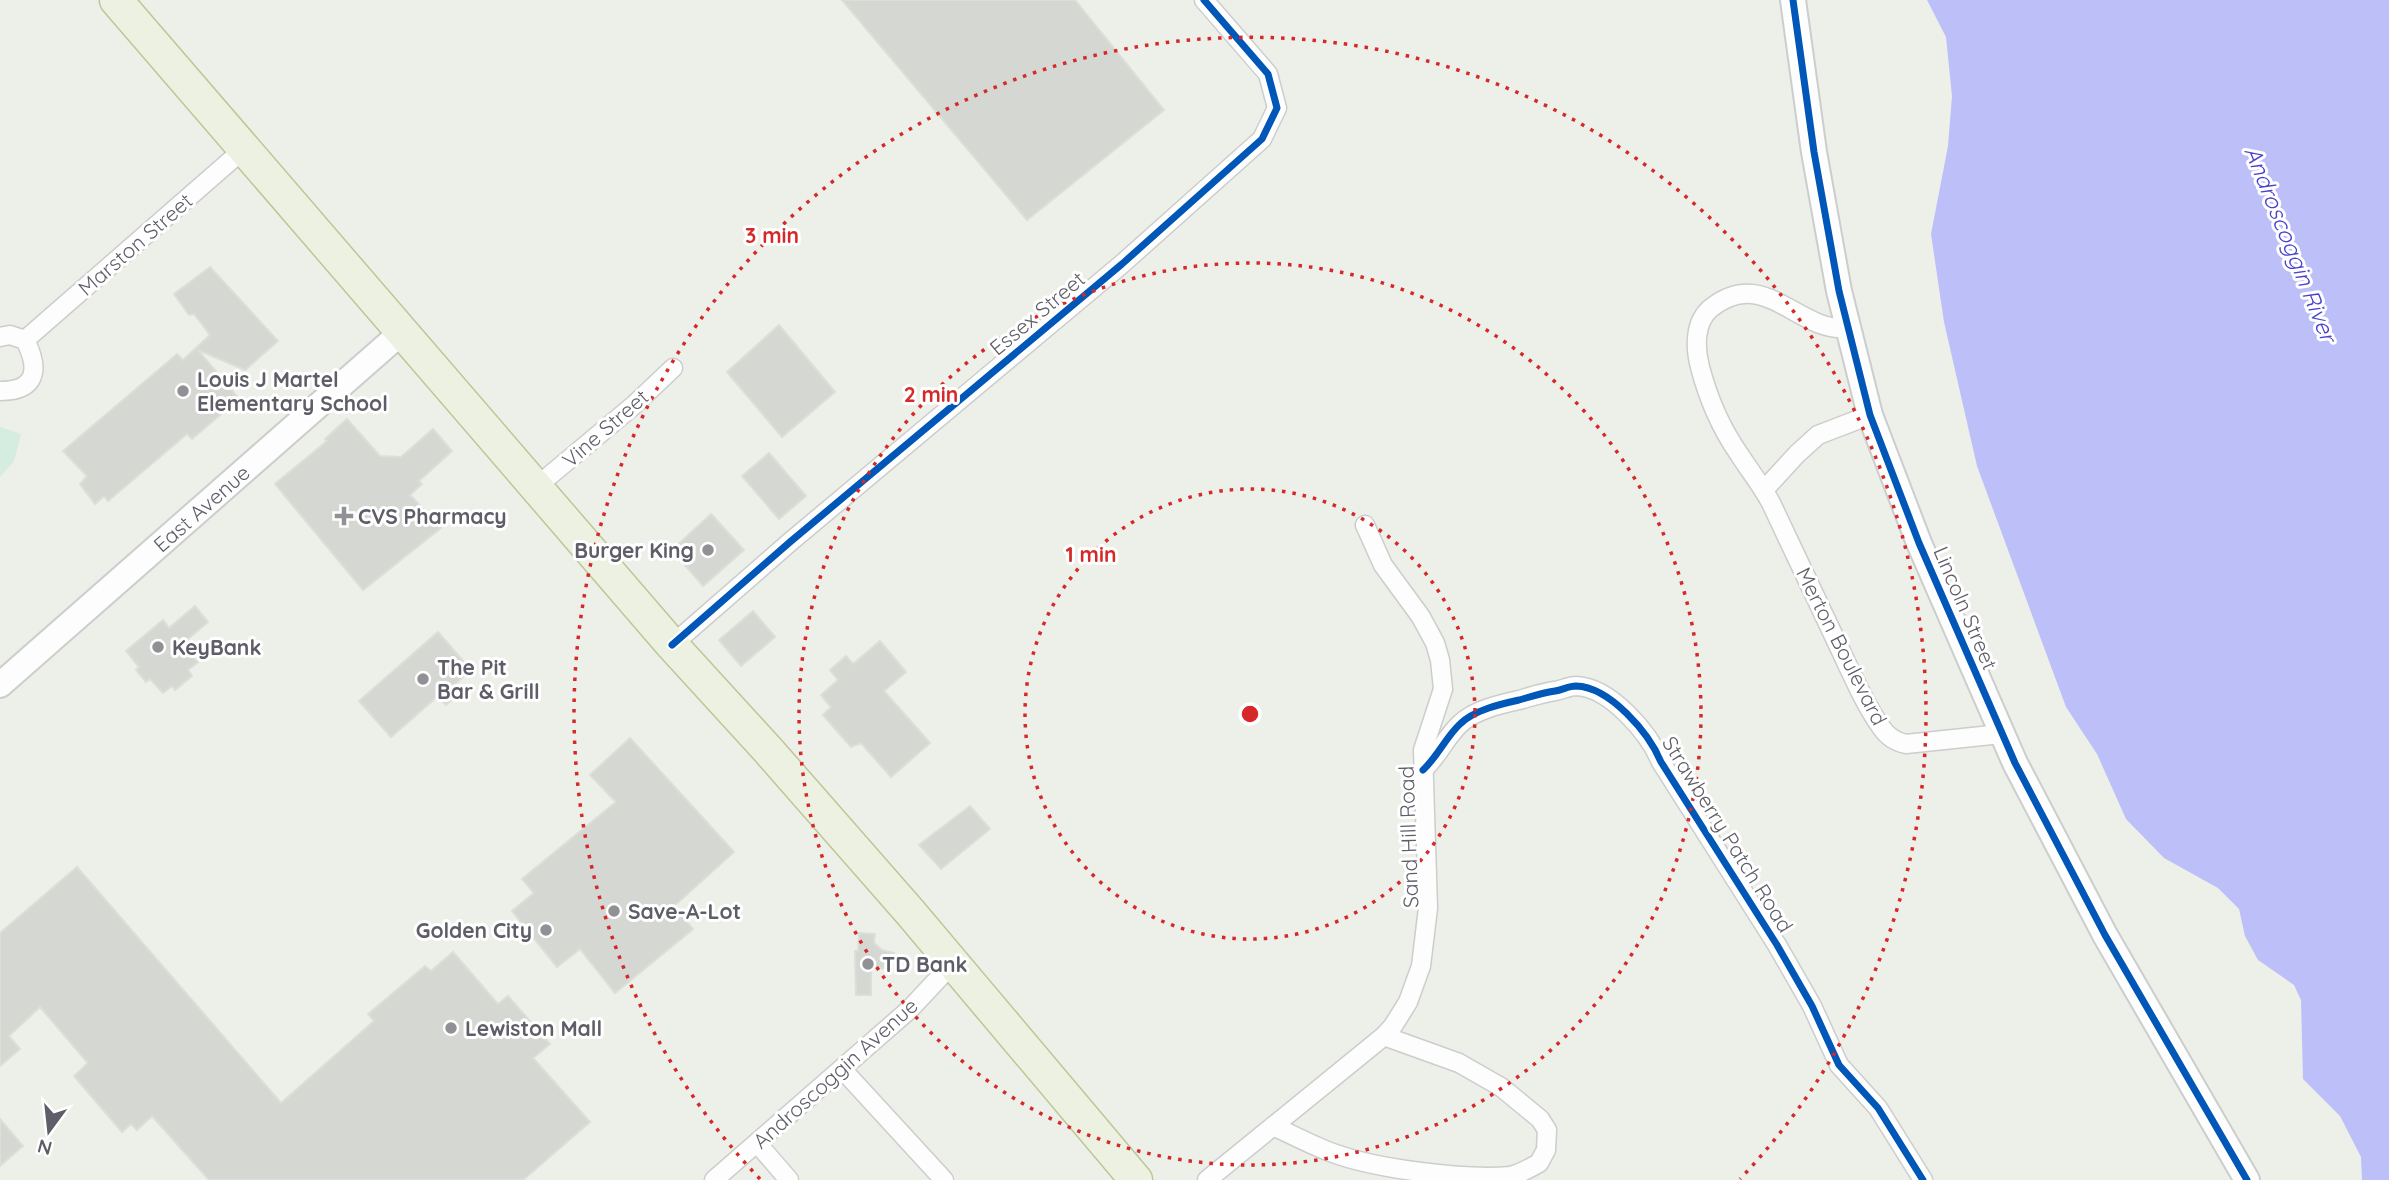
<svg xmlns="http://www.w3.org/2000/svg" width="2389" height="1180" viewBox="0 0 2389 1180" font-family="Quicksand,sans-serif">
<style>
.green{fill:#d5ece0}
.water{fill:#bdbff8}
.building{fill:#d5d7d3;stroke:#dcded8;stroke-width:2}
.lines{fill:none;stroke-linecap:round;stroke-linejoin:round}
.street-casing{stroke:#cccdcc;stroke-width:21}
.secondary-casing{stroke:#cccdcd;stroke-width:28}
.highway-casing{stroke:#bcc795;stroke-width:35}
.street{stroke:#fcfdfc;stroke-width:18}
.secondary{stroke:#fcfdfc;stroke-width:24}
.highway{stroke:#ecf1e2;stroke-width:32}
.cycleway-casing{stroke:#fff;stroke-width:11}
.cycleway{stroke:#0057b8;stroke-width:7}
.ring{fill:none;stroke:#d62828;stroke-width:3.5;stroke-dasharray:3.5 7}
.poi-dot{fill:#919195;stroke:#fff;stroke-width:2.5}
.labels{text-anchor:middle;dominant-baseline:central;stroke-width:6;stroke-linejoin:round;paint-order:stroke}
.street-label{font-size:21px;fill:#5f5e68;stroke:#fff}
.poi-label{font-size:21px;font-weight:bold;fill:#5f5e68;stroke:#fff;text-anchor:start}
.water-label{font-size:23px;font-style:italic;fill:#4a41cd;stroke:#fff}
.centre{fill:#d62828;stroke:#fff;stroke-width:3.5}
.ring-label{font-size:21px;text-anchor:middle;font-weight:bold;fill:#d62828;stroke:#fff;stroke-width:6;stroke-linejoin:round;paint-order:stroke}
</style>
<rect width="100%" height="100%" fill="#edefe9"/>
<path class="green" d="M0,427L21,434L14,461L0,477Z"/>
<path class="water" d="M1927,0H2389V1180H2362L2361,1157L2340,1116L2303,1079L2301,1000L2294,985L2258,960L2245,936L2239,909L2218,888L2164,858L2126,819L2097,754L2066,707L1977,466L1944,322L1931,234L1948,146L1952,96L1946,37Z"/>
<g class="building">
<path d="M842,0H1075L1164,110L1027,220Z"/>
<path d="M210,267L278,341L245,370L198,350L239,399L192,439L187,434L108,501L104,496L95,504L80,484L87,476L63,451L177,354L183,360L210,335L194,314L189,315L174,294Z"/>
<path d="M779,325L835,392L782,437L727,372Z"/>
<path d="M347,419L380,456L401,457L433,429L452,451L419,481L422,484L410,495L441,528L363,590L275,484L327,441L325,439Z"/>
<path d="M769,453L806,496L779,519L742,476Z"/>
<path d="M711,514L744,550L703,586L672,550Z"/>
<path d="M195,606L208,622L183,643L198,662L188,670L192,676L175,690L172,686L163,693L150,679L146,682L136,670L139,667L126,651L163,620L169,628Z"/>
<path d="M753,611L775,637L741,666L719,640Z"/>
<path d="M438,632L471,670L452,687L458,694L446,705L438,696L391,737L359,701Z"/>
<path d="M880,641L906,672L884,691L930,743L891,777L861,743L851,747L823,715L831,707L821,695L838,680L830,670L846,656L853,664Z"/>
<path d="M630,738L734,852L674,906L693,929L615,993L580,949L557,967L512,911L534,893L522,879L616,802L590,775Z"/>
<path d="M970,806L990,829L941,869L919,845Z"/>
<path d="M77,867L281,1103L374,1021L368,1014L425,966L431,971L453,952L498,1004L508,996L550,1044L533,1058L590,1122L523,1180H209L152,1116L137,1130L131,1124L122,1132L74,1076L88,1063L40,1007L9,1036L20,1049L0,1066V933Z"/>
<path d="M859,933L875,934L874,943L882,950L894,953L891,970L871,966V995H856L855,951H858Z"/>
<path d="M0,1119L23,1146L0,1166Z"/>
</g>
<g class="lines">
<g class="street-casing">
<g id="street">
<path d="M1848,328C1797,333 1765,265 1711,308C1694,322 1695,348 1700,367C1708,398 1721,428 1739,454C1750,471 1762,486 1771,503C1794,551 1816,599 1839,647C1852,674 1864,703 1881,727C1887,736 1896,742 1906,744L2001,734"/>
<path d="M0,337L10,335L25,340C40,369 37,391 0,391"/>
<path d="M25,340L245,148"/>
<path d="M536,487L634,405L673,368"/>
<path d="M1764,490L1797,454L1818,435L1870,415"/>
<path d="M1365,525L1383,565L1421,617L1435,643L1440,660L1443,689L1423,750L1428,908L1421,966L1408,1002L1393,1026L1384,1036"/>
<path d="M672,645L790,542L1122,264L1262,139L1277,108L1268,74L1204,0"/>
<path d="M1423,770C1438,756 1446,737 1460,724C1474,710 1501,704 1519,700C1533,696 1542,693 1555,691C1562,690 1569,686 1576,686C1610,687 1649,733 1661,762L1777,945L1812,1006L1839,1065L1878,1108L1923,1180"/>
<path d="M842,1069L944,1180"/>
<path d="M757,1143L789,1180"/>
<path d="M714,1180L910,1009L953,963"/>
<path d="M1207,1180L1384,1036L1459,1063L1501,1087L1540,1119L1547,1130L1546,1150L1539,1163C1530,1168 1520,1174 1510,1176C1465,1180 1376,1169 1333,1153C1313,1146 1293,1135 1273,1126"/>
</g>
</g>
<g class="secondary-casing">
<g id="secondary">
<path d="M1793,0L1814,152L1839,291L1870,415L1919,543L2015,763L2105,935L2247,1180"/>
<path id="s1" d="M0,685L403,331"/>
</g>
</g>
<g class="highway-casing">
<path id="highway" d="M116,0L672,645L768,750L910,912L1136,1180"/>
</g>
<use href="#street" class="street"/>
<use href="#secondary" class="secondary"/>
<use href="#highway" class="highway"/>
<g class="cycleway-casing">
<g id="cycleway">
<path d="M1793,0L1814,152L1839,291L1870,415L1919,543L2015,763L2105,935L2247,1180"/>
<path d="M672,645L790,542L1122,264L1262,139L1277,108L1268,74L1204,0"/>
<path d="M1423,770C1438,756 1446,737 1460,724C1474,710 1501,704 1519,700C1533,696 1542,693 1555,691C1562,690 1569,686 1576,686C1610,687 1649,733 1661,762L1777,945L1812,1006L1839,1065L1878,1108L1923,1180"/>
</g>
</g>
<use href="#cycleway" class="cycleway"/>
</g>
<g class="ring">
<circle cx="1250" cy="714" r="225"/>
<circle cx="1250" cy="714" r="451"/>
<path d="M760 1179A676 676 0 1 1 1740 1179"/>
</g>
<g class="poi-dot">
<circle cx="183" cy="391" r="7"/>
<path d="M340.5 505.5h7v7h7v7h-7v7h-7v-7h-7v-7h7z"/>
<circle cx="708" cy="550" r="7"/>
<circle cx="158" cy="647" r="7"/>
<circle cx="423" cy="679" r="7"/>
<circle cx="614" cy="911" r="7"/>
<circle cx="546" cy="930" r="7"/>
<circle cx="868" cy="964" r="7"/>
<circle cx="451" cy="1028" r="7"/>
</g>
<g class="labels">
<g class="street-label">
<text transform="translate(135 244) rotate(-41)">Marston Street</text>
<text transform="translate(1037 313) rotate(-40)">Essex Street</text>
<text transform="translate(605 428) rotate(-41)">Vine Street</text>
<text stroke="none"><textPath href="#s1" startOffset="268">East Avenue</textPath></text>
<text transform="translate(1966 608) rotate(67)">Lincoln Street</text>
<text transform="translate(1842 646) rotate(63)">Merton Boulevard</text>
<text transform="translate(1728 834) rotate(58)">Strawberry Patch Road</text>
<text transform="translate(1408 837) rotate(-92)">Sand Hill Road</text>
<text transform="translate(835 1073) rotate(-42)">Androscoggin Avenue</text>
</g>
<g class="poi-label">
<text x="197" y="379">Louis J Martel<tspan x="197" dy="24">Elementary School</tspan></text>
<text x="358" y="516">CVS Pharmacy</text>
<text x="694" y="550" text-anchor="end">Burger King</text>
<text x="172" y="647">KeyBank</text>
<text x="437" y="667">The Pit<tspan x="437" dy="24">Bar &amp; Grill</tspan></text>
<text x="628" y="911">Save-A-Lot</text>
<text x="532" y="930" text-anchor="end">Golden City</text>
<text x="882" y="964">TD Bank</text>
<text x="465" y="1028">Lewiston Mall</text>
</g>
<g class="water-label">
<text transform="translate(2291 244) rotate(68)">Androscoggin River</text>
</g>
</g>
<circle cx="1250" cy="714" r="10" class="centre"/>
<g class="ring-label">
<text x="772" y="243">3 min</text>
<text x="931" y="402">2 min</text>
<text x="1091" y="562">1 min</text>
</g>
<g transform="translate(49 1131) rotate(195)" stroke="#ffffff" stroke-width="5" paint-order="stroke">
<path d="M0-5L12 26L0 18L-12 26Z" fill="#5f5e68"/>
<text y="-10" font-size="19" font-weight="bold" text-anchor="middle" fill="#5f5e68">N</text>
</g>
</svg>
